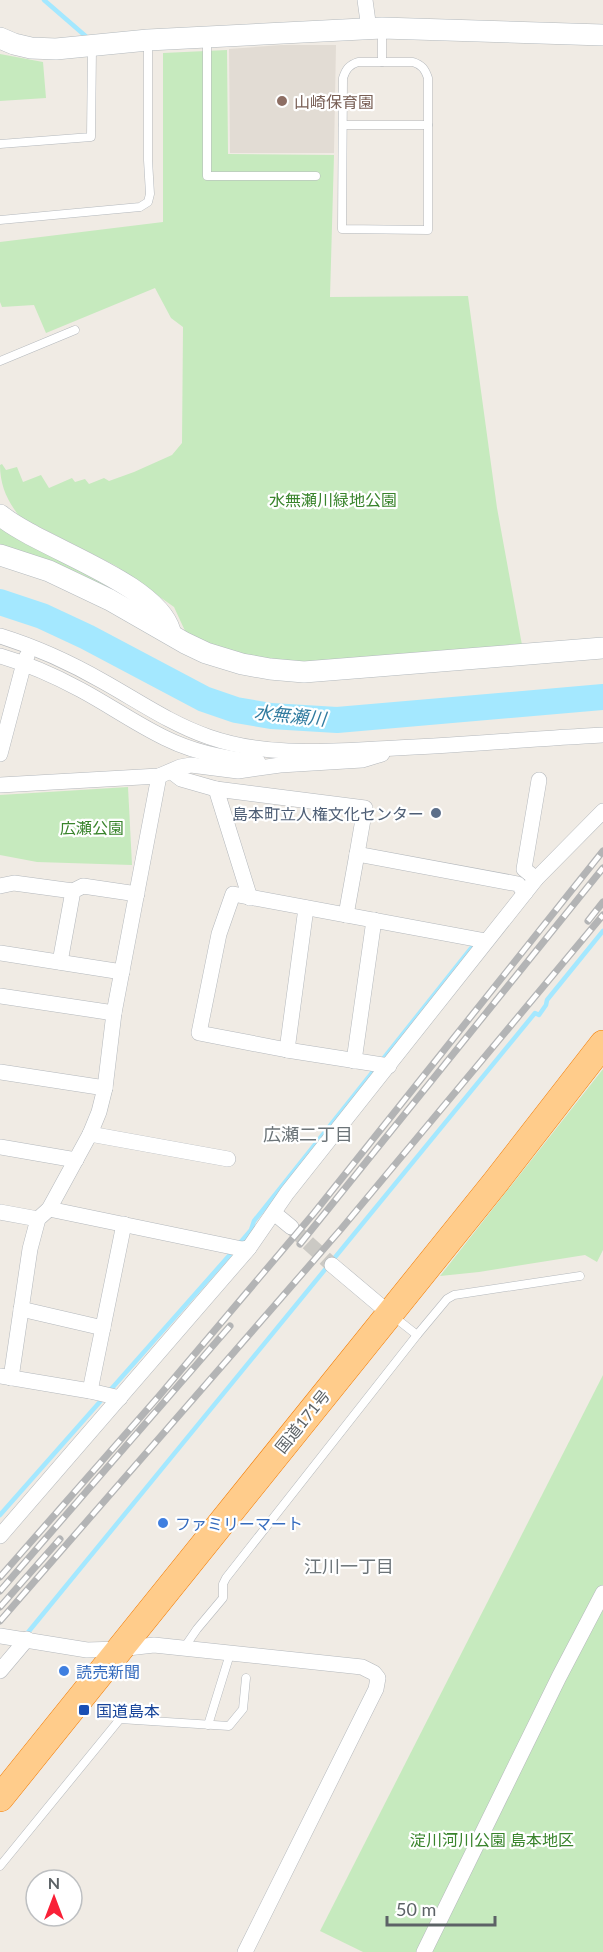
<svg xmlns="http://www.w3.org/2000/svg" width="603" height="1952" viewBox="0 0 603 1952" font-family="Lato,'Noto Sans JP',sans-serif">
<style>
.education{fill:#e2dcd4}
.green{fill:#c6eabe}
.lines{fill:none;stroke-linecap:round;stroke-linejoin:round}
.stream{stroke:#a4e8ff;stroke-width:4.5}
.river{stroke:#a4e8ff;stroke-width:26}
.street-tunnel{stroke:#cbc9c4;stroke-width:15;stroke-dasharray:15 8;stroke-linecap:butt}
.lane-casing{stroke:#b4b8bc;stroke-width:9}
.street-casing{stroke:#b4b8bc;stroke-width:16}
.secondary-casing{stroke:#b3b9bd;stroke-width:22}
.highway-casing{stroke:#f37b00;stroke-width:28}
.lane{stroke:#fff;stroke-width:8}
.street{stroke:#fff;stroke-width:15}
.secondary{stroke:#fff;stroke-width:21}
.highway{stroke:#ffcc8b;stroke-width:27}
.rail-casing{stroke:#b3b4b5;stroke-width:7}
.rail{stroke:#fff;stroke-width:4.5;stroke-dasharray:14;stroke-linecap:butt}
.education-dot{fill:#8d6e63;stroke:#fff;stroke-width:2}
.service-dot{fill:#5c6f8a;stroke:#fff;stroke-width:2}
.shop-dot{fill:#3f7fe0;stroke:#fff;stroke-width:2}
.transit-dot{fill:#1a4fb4;stroke:#fff;stroke-width:2}
.labels{text-anchor:middle;dominant-baseline:central;stroke-width:4.5;stroke-linejoin:round;paint-order:stroke}
.education-label{font-size:16px;fill:#785e54;stroke:#fff;text-anchor:start}
.park-label{font-size:16px;fill:#39842c;stroke:#fff}
.service-label{font-size:16px;fill:#4e5e75;stroke:#fff;text-anchor:end}
.street-label{font-size:16px;fill:#5c6266;stroke:#fff}
.shop-label{font-size:16px;fill:#366cbe;stroke:#fff;text-anchor:start}
.transit-label{font-size:16px;fill:#164399;stroke:#fff;text-anchor:start}
.water-label{font-size:18px;font-style:italic;fill:#307b9f;stroke:#fff}
.neighbourhood-label{font-size:18px;fill:#6c7478;stroke:#fff}
</style>
<rect width="100%" height="100%" fill="#f0ebe4"/>
<path class="education" d="M282,45H336L334,153H230L229,49Z"/>
<g class="green">
<path d="M227,50L228,154L334,155L330,297L468,296L497,508L522,645L309,662H263L222,650L186,633L174,607L116,566L20,517C7,501 0,485 0,465L2,464L6,470L17,467L23,482L41,475L49,488L72,478L75,482L85,479L89,484L104,478L109,481L134,472L172,455L182,443L183,327L171,318L155,288L46,333L34,305L2,307L0,302V242L163,222V53Z"/>
<path d="M0,54L43,62L46,98L0,101Z"/>
<path d="M0,528L84,571L143,609L81,574L53,563L0,546Z"/>
<path d="M128,787L132,865L37,862L0,855V795Z"/>
<path d="M603,1069V1250L597,1262L585,1255L479,1272L440,1276Z"/>
<path d="M603,1375V1952H363L320,1931Z"/>
</g>
<g class="lines">
<g class="stream">
<path d="M44,0L89,39"/>
<path d="M239,1244L251,1230L254,1221L476,942"/>
<path d="M0,1515L234,1250"/>
<path d="M25,1636L535,1013L539,1015L546,1005L547,1000L603,931"/>
</g>
<path class="river" d="M0,602L42,616L87,637L204,699L236,710L271,716L337,720L603,697"/>
<path class="street-tunnel" d="M291,1227L332,1265"/>
<g class="lane-casing">
<g id="lane">
<path d="M207,39V176H316"/>
<path d="M358,62H413C422,65 425,69 428,78V230L342,229L343,78C346,69 349,65 358,62Z"/>
<path d="M382,62V30"/>
<path d="M343,125H428"/>
<path d="M0,144L91,137L92,48"/>
<path d="M0,220L140,207L148,202L150,194L148,160V41"/>
<path d="M0,361L75,330"/>
<path d="M393,1316L417,1335L447,1299L454,1295L580,1276"/>
<path d="M184,1648L197,1629L223,1598V1584L226,1578L417,1335"/>
<path d="M208,1725L230,1654"/>
<path d="M0,1866L120,1719L229,1726L243,1709L246,1678"/>
</g>
</g>
<g class="street-casing">
<g id="street">
<path d="M365,0L369,29"/>
<path d="M0,636C39,648 69,662 104,682C138,701 171,724 209,737C264,756 319,752 376,749C451,746 527,739 603,735"/>
<path d="M0,656C28,664 55,676 81,690C109,705 136,724 165,738C193,752 227,759 258,762"/>
<path d="M0,754L24,663L27,656"/>
<path d="M172,772L181,779L216,789L250,898"/>
<path d="M0,785L159,776L180,767L191,765L238,771L280,765L362,760L382,754"/>
<path d="M216,789L365,808L357,854"/>
<path d="M536,879L524,869L539,780"/>
<path d="M0,886L14,883L73,891"/>
<path d="M346,915L357,854L518,884L525,893"/>
<path d="M0,953L122,972"/>
<path d="M60,962L73,891L83,886L137,894"/>
<path d="M0,996L114,1013"/>
<path d="M287,1050L306,908"/>
<path d="M354,1061L374,920"/>
<path d="M389,1066L287,1050L199,1033L219,934L233,894L486,941"/>
<path d="M0,1072L105,1088"/>
<path d="M90,1134L228,1159"/>
<path d="M0,1147L76,1160"/>
<path d="M49,1209L242,1249L249,1248"/>
<path d="M0,1212L38,1219"/>
<path d="M274,1213L291,1227"/>
<path d="M332,1265L389,1313"/>
<path d="M21,1309L103,1328"/>
<path d="M0,1376L90,1391L120,1398"/>
<path d="M11,1378L30,1249L38,1219L49,1209L90,1134L99,1112L105,1088L114,1013L159,776"/>
<path d="M90,1391L124,1224"/>
<path d="M0,1536L249,1248L287,1193L536,879L603,811"/>
<path d="M0,1636L87,1650L119,1649L154,1645L362,1667L374,1673L378,1678L376,1689L361,1719L245,1952"/>
<path d="M0,1671L27,1639"/>
<path d="M424,1952L559,1677L603,1593"/>
</g>
</g>
<g class="secondary-casing">
<g id="secondary">
<path d="M0,38L14,44L31,48L56,49L148,40L382,28L603,35"/>
<path d="M0,515C40,548 156,582 170,631"/>
<path d="M0,555L49,571L110,600L185,643L206,653L242,664L270,669L304,672L603,648"/>
</g>
</g>
<g class="highway-casing">
<path id="highway" d="M0,1798L495,1183L603,1044"/>
</g>
<use href="#lane" class="lane"/>
<use href="#street" class="street"/>
<use href="#secondary" class="secondary"/>
<use href="#highway" class="highway"/>
<g class="rail-casing">
<g id="rail">
<path d="M588,921L603,902"/>
<path d="M300,1244L603,868"/>
<path d="M0,1577L159,1396L314,1213L603,851"/>
<path d="M0,1591L230,1326"/>
<path d="M0,1607L60,1539"/>
<path d="M0,1621L342,1228L603,915"/>
</g>
</g>
<use href="#rail" class="rail"/>
</g>
<circle class="education-dot" cx="282" cy="101" r="6"/>
<circle class="service-dot" cx="436" cy="813" r="6"/>
<g class="shop-dot">
<circle cx="163" cy="1523" r="6"/>
<circle cx="64" cy="1671" r="6"/>
</g>
<rect class="transit-dot" x="78" y="1704" width="12" height="12" rx="3"/>
<g class="labels">
<g class="education-label">
<text x="294" y="101">山崎保育園</text>
</g>
<g class="park-label">
<text x="333" y="499">水無瀬川緑地公園</text>
<text x="92" y="827">広瀬公園</text>
<text x="492" y="1839">淀川河川公園 島本地区</text>
</g>
<g class="service-label">
<text x="424" y="813">島本町立人権文化センター</text>
</g>
<g class="street-label">
<text transform="translate(302 1421) rotate(-51)">国道171号</text>
</g>
<g class="shop-label">
<text x="175" y="1523">ファミリーマート</text>
<text x="76" y="1671">読売新聞</text>
</g>
<g class="transit-label">
<text x="96" y="1710">国道島本</text>
</g>
<g class="water-label">
<text transform="translate(290 715) rotate(6)">水無瀬川</text>
</g>
<g class="neighbourhood-label">
<text x="308" y="1134">広瀬二丁目</text>
<text x="349" y="1566">江川一丁目</text>
</g>
</g>
<g transform="translate(54 1898)"><circle r="28" fill="#ffffff" stroke="#bec0c2" stroke-width="1.5"/>
<path d="M0-4.5L10 22L0 15L-10 22Z" fill="#f92037"/>
<text y="-9" font-size="16" font-weight="bold" text-anchor="middle" fill="#5c6266">N</text>
</g>
<path d="M387 1916v9h108v-9" fill="none" stroke="#5c6266" stroke-width="3"/>
<text x="396" y="1916" font-size="18" fill="#5c6266" stroke="#ffffff" stroke-width="4.5" paint-order="stroke">50 m</text>
</svg>
